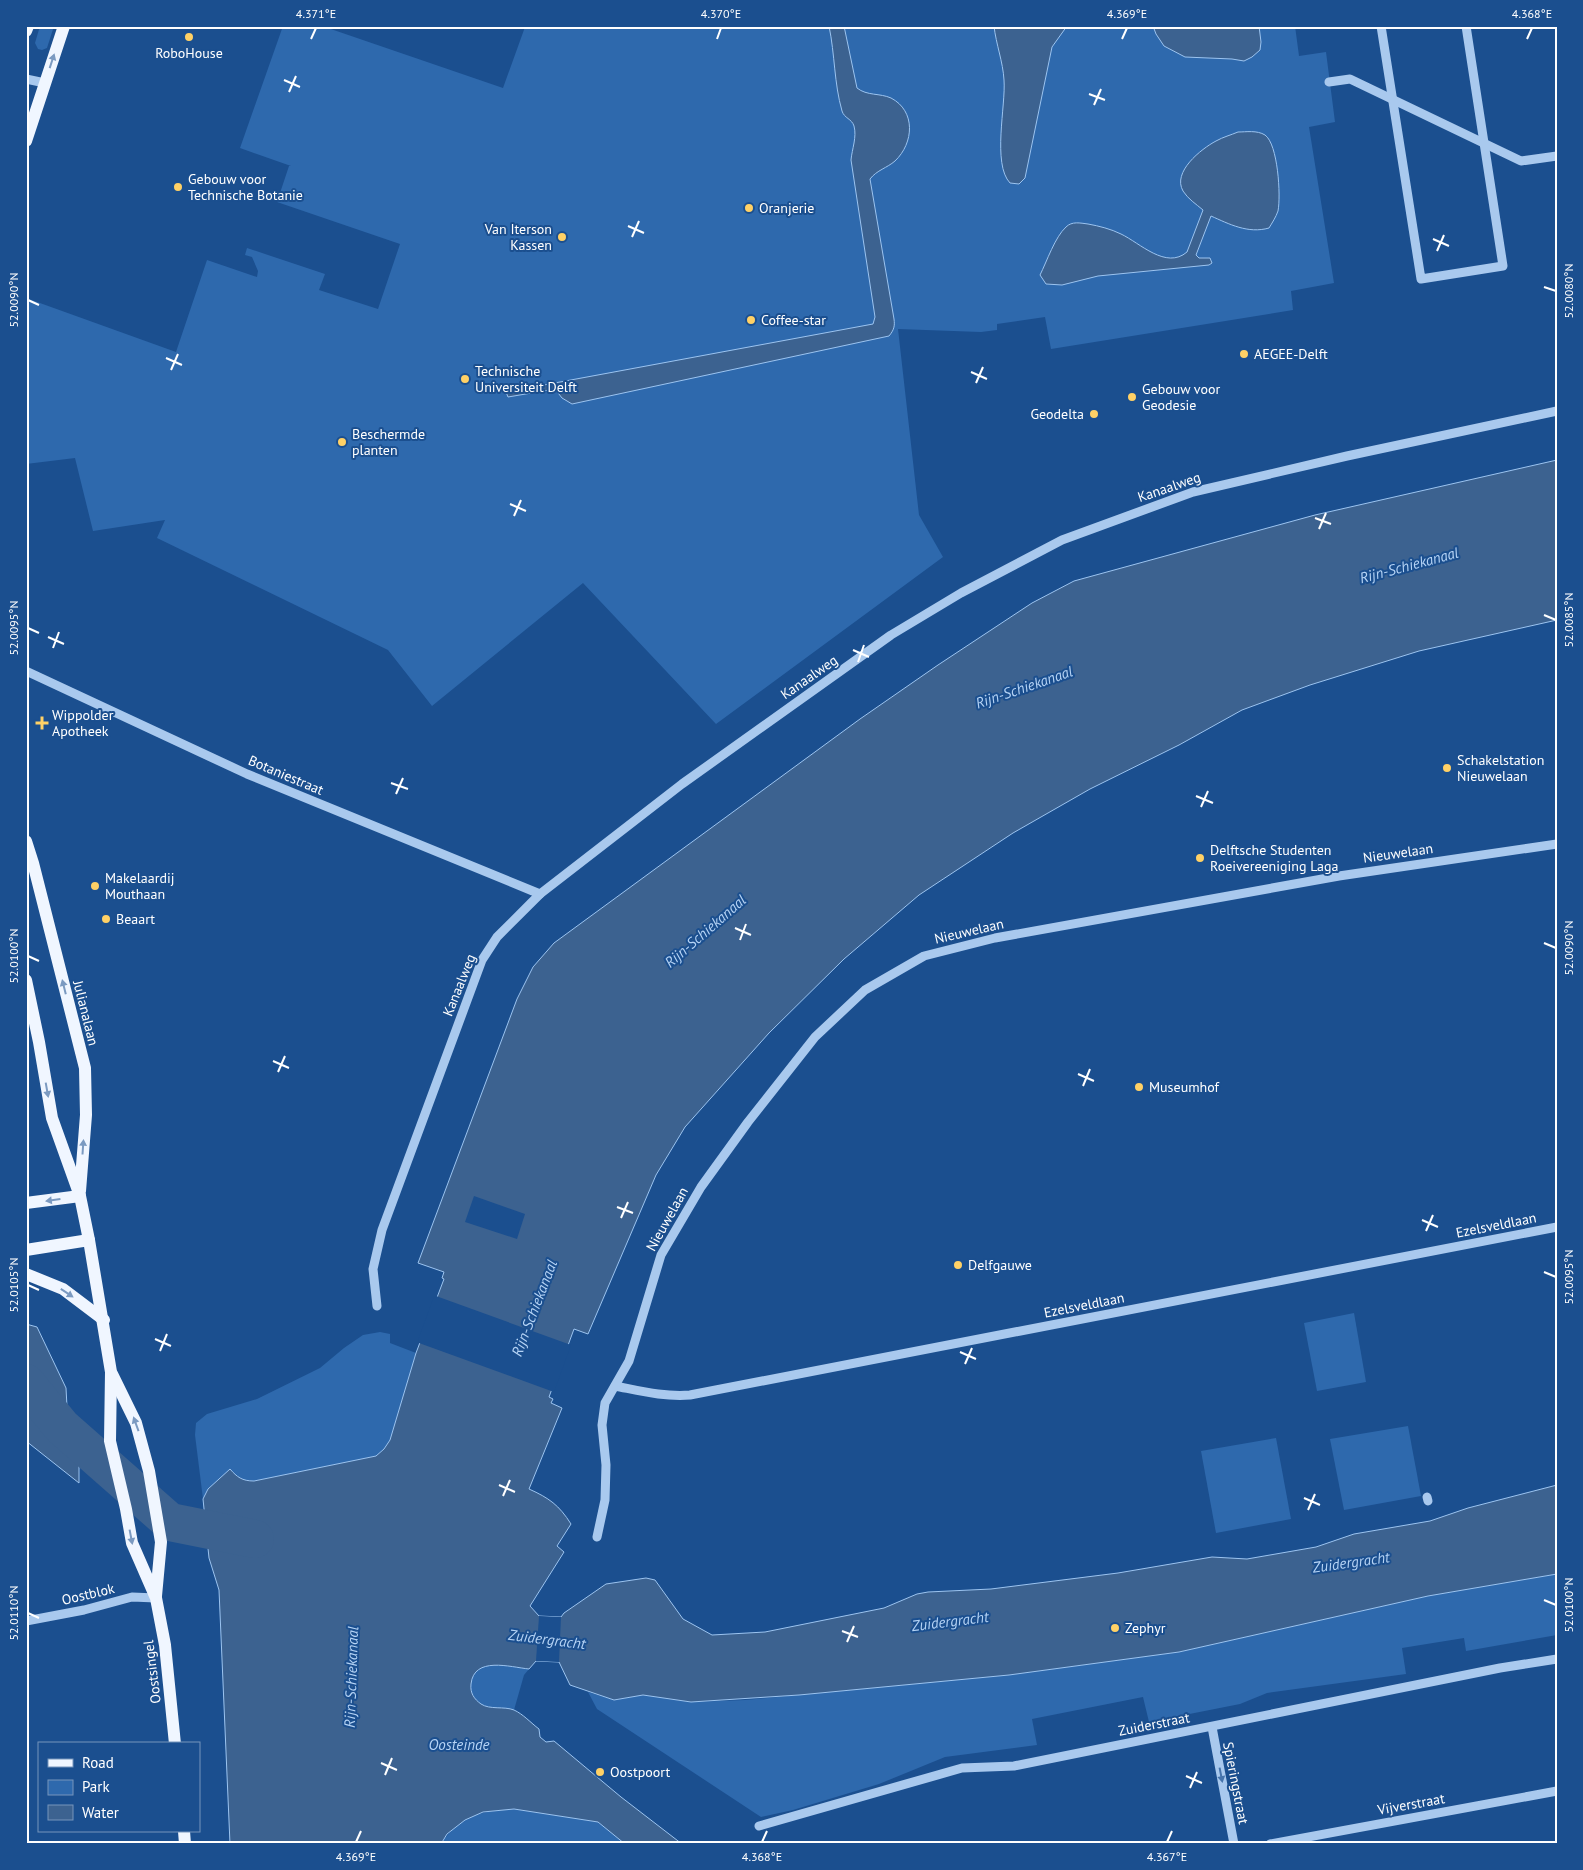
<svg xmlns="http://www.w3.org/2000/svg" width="1583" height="1870" viewBox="0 0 1583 1870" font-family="'PT Sans',sans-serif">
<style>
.green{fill:#2e69ad}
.water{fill:#3c6290;stroke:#9cc4f0}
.pier{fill:#1b4f8f}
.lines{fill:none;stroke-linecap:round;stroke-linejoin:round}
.canal{stroke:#3c6290;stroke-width:38}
.minor{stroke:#a9c9ee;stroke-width:9}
.major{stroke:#f0f6ff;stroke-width:12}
.oneway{fill:#7b9ac1}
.oneway2{fill:#4674ac}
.ticks{fill:none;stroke:#fff;stroke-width:2}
.poi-dot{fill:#ffd166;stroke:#1b4f8f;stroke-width:2}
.labels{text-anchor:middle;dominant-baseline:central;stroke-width:4;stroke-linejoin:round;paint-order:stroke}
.poi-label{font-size:14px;fill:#fff;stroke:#1b4f8f;text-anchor:start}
.street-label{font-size:14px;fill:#fff;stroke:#1b4f8f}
.water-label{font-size:15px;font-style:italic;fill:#b5d3f5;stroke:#1b4f8f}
.neatline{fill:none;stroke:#fff;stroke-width:2}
.ticks-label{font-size:12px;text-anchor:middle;fill:#fff}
</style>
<rect width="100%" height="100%" fill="#1b4f8f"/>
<g class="green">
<path d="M40,26H54L47,48L42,50L38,49L35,43Z"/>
<path d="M283,26H322L503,88L525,27L524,26H1295L1299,56L1326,52L1335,122L1309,127L1334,283L1291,291L1293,310L1051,349L1045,317L997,324V330L981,332L898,329L919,515L943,557L716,724L583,583L432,706L388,650L157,538L165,520L93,531L75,458L26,464V298L176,352L207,260L257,277L258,271L252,257L245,255L247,248L325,274L319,290L378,309L400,244L277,202L289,166H291L240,148Z"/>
<path d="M1354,1313L1366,1382L1317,1391L1304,1323Z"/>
<path d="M380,1332L390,1334V1343L416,1353L391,1440L384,1449L376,1456L254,1481H245L237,1477L208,1489L203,1499L195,1435L196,1423L207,1414L257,1399L320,1368L344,1348L363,1335Z"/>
<path d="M1408,1426L1421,1496L1344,1510L1330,1439Z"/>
<path d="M1276,1438L1291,1519L1216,1533L1201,1451Z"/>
<path d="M1557,1574V1635L1466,1651L1464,1638L1402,1648L1406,1674L1267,1693L1240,1704L1149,1722L1143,1697L1032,1719L1037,1745L945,1757L879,1784L793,1810L761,1817L597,1709L588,1692L614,1700L643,1695L691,1702L745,1700L1009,1675L1179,1652L1428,1596Z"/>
<path d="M492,1664L529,1669L524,1675L514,1710C505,1709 491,1709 482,1705C471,1700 468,1684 474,1674C478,1668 485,1666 492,1664Z"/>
<path d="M514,1809L598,1822L625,1844H441C461,1814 481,1812 514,1809Z"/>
</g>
<g class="water">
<path d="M829,26H844L857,88C867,96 880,93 891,98C916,111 914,143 895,161C887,168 877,170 870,179L894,319C895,326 894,330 889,336L572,404L562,398L555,389L508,397L506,392L873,324L875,317L851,160C852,149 857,137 854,126C852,119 844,118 842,111C834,83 835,55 829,26Z"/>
<path d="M994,26H1067L1052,47L1025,178L1019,184L1010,183C992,164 1006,105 1004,80C1003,62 996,44 994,26Z"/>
<path d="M1153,26H1259L1261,42L1260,50L1252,57L1244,61L1232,59L1185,57L1164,46L1156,34Z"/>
<path d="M1238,132C1246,132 1257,130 1265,135C1278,144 1281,196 1278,211C1276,217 1272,223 1269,228C1248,234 1229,224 1211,216L1196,255L1199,258H1210L1212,263L1209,265L1098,276L1062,285L1046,284L1040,275C1047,261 1055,237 1066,227C1072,221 1080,223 1088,224C1099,226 1111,229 1121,234C1140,243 1166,270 1187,252L1203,210C1196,204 1188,199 1183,191C1172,172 1201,149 1216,141C1223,137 1231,135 1238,132Z"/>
<path d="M1557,460V620L1419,651L1310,685L1242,710L1179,745L1090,789L1013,833L919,895L844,959L769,1033L685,1127L656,1175L588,1334L574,1329L549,1397L553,1399L551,1403L562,1408L529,1489C549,1498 559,1505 571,1524L557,1546L564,1552L530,1606L539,1616L561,1617L564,1613L606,1584L646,1578L655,1580L683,1619L712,1635L765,1632L884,1608L917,1594L928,1592L991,1589L1118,1573L1212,1557L1247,1559L1316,1547L1354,1534L1430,1521L1468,1508L1557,1485V1574L1428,1596L1179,1652L1009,1675L799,1695L691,1702L643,1695L614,1700L570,1685L559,1662L536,1661L529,1669C510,1667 474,1656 471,1684C470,1693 474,1699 481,1704C490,1710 504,1706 514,1710C523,1714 531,1723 539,1729L540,1737L546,1742L554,1741L621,1797L682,1844H625L598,1822L514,1809L483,1812L465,1820L447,1834L441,1844H230L219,1590L209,1558L203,1499L208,1489L230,1469C237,1477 242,1481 254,1481L376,1456L384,1449L390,1440L416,1353L444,1279L442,1278L444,1272L418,1263L517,999L533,967L554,943L860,719L938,665L1032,603L1074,581L1315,515Z"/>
<path d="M26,1324L37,1327L66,1388L67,1407L79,1455V1483L26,1441Z"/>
</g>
<g class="pier">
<path d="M474,1196L525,1214L517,1239L465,1222Z"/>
<path d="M436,1296L571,1345L554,1392L419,1343L418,1340L433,1299Z"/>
<path d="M539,1616L561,1617L559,1662L536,1661Z"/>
</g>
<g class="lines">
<path class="canal" d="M26,1383L62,1427L170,1522L255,1539"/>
<g class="minor">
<path d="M1381,26L1421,279L1503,266L1466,26"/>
<path d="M26,79L45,83"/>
<path d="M1329,82L1350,79L1521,161L1557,156"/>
<path d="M26,671L247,774L540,894"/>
<path d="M377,1306L373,1269L382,1230L482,960L497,937L540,894L682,784L891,635L961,593L1062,540L1193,492L1347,456L1557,411"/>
<path d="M615,1386C641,1391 664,1397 690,1395L1557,1227"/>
<path d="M1427,1497L1428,1501"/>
<path d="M597,1537L605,1500L606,1465L602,1425L605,1403L629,1361L661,1255L701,1187L748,1122L815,1037L865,990L924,956L995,938L1339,876L1557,844"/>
<path d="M26,1621L84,1610L132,1597L156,1598"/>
<path d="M1212,1727L1234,1844"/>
<path d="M759,1826L962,1768L1014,1766L1500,1668L1557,1659"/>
<path d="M1270,1844L1557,1791"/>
</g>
<g class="major">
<path d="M26,31L28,26"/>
<path d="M26,141L64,26"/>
<path d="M26,841L33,863L85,1068L86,1115L80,1191"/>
<path d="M26,980L39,1042L52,1118L80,1196L89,1240L111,1372L110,1441L126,1509L132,1543L156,1598L165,1645L175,1744"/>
<path d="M26,1203L80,1196"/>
<path d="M26,1250L89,1240"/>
<path d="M26,1274L63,1289L104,1320"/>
<path d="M112,1374L136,1423L149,1471L161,1542L156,1596"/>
<path d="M184,1831L185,1844"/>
</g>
</g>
<defs><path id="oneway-solid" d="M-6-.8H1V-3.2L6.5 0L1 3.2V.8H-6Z" transform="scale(1.25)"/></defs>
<g class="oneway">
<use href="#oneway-solid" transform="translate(52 61) rotate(-72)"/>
<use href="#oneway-solid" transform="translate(64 987) rotate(-104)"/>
<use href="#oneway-solid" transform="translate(47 1090) rotate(80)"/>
<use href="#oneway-solid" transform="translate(83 1147) rotate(-86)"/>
<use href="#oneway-solid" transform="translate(53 1200) rotate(172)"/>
<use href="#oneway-solid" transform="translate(67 1293) rotate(34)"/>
<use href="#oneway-solid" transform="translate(136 1424) rotate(-110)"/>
<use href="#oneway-solid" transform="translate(131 1537) rotate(79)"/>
</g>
<use class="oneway2" href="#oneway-solid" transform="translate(1221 1775) rotate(79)"/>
<path class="ticks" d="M311,39L316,28M717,39L721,28M1122,39L1127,28M1527,39L1532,28M284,80L300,87M289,92L296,76M1089,94L1105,100M1094,105L1101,89M628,226L644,233M632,237L639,221M1433,239L1449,246M1437,251L1444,235M1544,287L1556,291M28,300L39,305M166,358L182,365M171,370L178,354M971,372L987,379M976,383L983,367M510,504L526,511M514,516L521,500M1315,518L1331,524M1319,529L1326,513M1544,615L1556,620M28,628L39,633M48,637L64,644M53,648L59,632M853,650L869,657M858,662L864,645M391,783L408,789M396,794L403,778M1196,796L1213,803M1201,807L1208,791M735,928L751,935M740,940L746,924M1544,943L1556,948M28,956L39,961M273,1061L289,1068M278,1072L285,1056M1078,1074L1094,1081M1083,1086L1090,1069M617,1207L633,1213M621,1218L628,1202M1422,1220L1438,1227M1426,1231L1433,1215M1544,1272L1556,1277M28,1285L39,1290M155,1339L171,1346M160,1351L167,1334M960,1352L976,1359M965,1364L972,1348M499,1485L515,1492M503,1496L510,1480M1304,1498L1320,1505M1308,1510L1315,1494M1544,1600L1556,1605M28,1613L39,1618M842,1631L858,1637M847,1642L854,1626M381,1763L397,1770M385,1775L392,1758M1186,1776L1202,1783M1190,1788L1197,1772M356,1842L361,1831M762,1842L767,1831M1167,1842L1172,1831"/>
<g class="poi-dot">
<circle cx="189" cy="37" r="5"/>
<circle cx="178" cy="187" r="5"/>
<circle cx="749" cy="208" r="5"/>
<circle cx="562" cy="237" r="5"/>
<circle cx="751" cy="320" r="5"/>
<circle cx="1244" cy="354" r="5"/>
<circle cx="465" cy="379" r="5"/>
<circle cx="1132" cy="397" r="5"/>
<circle cx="1094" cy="414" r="5"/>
<circle cx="342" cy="442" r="5"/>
<path d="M39.5 715.5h5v5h5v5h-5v5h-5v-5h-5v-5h5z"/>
<circle cx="1447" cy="768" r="5"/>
<circle cx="1200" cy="858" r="5"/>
<circle cx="95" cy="886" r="5"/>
<circle cx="106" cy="919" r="5"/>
<circle cx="1139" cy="1087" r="5"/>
<circle cx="958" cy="1265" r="5"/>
<circle cx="1115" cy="1628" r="5"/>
<circle cx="600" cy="1772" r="5"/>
</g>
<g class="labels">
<g class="poi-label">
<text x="189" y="53" text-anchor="middle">RoboHouse</text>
<text x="188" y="179">Gebouw voor<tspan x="188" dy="16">Technische Botanie</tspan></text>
<text x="759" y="208">Oranjerie</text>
<text x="552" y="229" text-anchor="end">Van Iterson<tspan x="552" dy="16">Kassen</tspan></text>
<text x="761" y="320">Coffee-star</text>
<text x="1254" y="354">AEGEE-Delft</text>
<text x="475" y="371">Technische<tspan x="475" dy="16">Universiteit Delft</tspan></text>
<text x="1142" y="389">Gebouw voor<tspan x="1142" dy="16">Geodesie</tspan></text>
<text x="1084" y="414" text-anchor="end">Geodelta</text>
<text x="352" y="434">Beschermde<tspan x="352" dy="16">planten</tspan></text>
<text x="52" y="715">Wippolder<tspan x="52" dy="16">Apotheek</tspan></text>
<text x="1457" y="760">Schakelstation<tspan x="1457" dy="16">Nieuwelaan</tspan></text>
<text x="1210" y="850">Delftsche Studenten<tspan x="1210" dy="16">Roeivereeniging Laga</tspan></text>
<text x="105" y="878">Makelaardij<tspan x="105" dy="16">Mouthaan</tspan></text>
<text x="116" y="919">Beaart</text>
<text x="1149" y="1087">Museumhof</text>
<text x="968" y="1265">Delfgauwe</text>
<text x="1125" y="1628">Zephyr</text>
<text x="610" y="1772">Oostpoort</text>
</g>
<g class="street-label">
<text transform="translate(1169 487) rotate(-19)">Kanaalweg</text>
<text transform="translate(809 677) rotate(-35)">Kanaalweg</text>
<text transform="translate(286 775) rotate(23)">Botaniestraat</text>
<text transform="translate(1398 853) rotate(-8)">Nieuwelaan</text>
<text transform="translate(969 931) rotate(-13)">Nieuwelaan</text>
<text transform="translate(459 985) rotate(-68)">Kanaalweg</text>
<text transform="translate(86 1013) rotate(76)">Julianalaan</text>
<text transform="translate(667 1219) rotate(-61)">Nieuwelaan</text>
<text transform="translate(1496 1225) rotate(-11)">Ezelsveldlaan</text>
<text transform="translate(1084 1305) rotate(-11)">Ezelsveldlaan</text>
<text transform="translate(88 1594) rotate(-13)">Oostblok</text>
<text transform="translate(152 1672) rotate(-97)">Oostsingel</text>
<text transform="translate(1154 1724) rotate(-11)">Zuiderstraat</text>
<text transform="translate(1236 1783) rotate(79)">Spieringstraat</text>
<text transform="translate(1411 1804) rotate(-10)">Vijverstraat</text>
</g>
<g class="water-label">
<text transform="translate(1409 565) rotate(-15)">Rijn-Schiekanaal</text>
<text transform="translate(1024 687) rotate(-19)">Rijn-Schiekanaal</text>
<text transform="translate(705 931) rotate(-41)">Rijn-Schiekanaal</text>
<text transform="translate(534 1308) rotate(-69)">Rijn-Schiekanaal</text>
<text transform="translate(1351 1562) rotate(-8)">Zuidergracht</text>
<text transform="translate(950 1621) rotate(-7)">Zuidergracht</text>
<text transform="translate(547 1639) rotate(7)">Zuidergracht</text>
<text transform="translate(351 1677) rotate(-88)">Rijn-Schiekanaal</text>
<text x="459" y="1744">Oosteinde</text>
</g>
</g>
<rect width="1583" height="1870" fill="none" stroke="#1b4f8f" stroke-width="55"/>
<rect x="38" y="1742" width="162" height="90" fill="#1b4f8f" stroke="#7695bc"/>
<rect x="48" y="1759" width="25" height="8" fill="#f0f6ff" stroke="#7695bc"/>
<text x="82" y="1768" font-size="15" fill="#ffffff">Road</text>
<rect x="48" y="1780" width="25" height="15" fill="#2e69ad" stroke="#7695bc"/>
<text x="82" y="1792" font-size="15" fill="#ffffff">Park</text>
<rect x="48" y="1805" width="25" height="15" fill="#3c6290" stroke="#7695bc"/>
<text x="82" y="1818" font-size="15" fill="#ffffff">Water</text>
<rect x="28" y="28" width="1528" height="1814" class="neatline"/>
<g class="ticks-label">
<text x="316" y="18">4.371°E</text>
<text x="721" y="18">4.370°E</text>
<text x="1127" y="18">4.369°E</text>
<text x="1532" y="18">4.368°E</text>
<text transform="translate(1569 291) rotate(-90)" y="4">52.0080°N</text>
<text transform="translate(14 300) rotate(-90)" y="4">52.0090°N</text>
<text transform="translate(1569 620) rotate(-90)" y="4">52.0085°N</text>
<text transform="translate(14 628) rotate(-90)" y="4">52.0095°N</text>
<text transform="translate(1569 948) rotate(-90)" y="4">52.0090°N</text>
<text transform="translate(14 956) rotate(-90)" y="4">52.0100°N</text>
<text transform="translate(1569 1277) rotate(-90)" y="4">52.0095°N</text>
<text transform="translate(14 1285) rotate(-90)" y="4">52.0105°N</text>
<text transform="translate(1569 1605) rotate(-90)" y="4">52.0100°N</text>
<text transform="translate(14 1613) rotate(-90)" y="4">52.0110°N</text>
<text x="356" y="1861">4.369°E</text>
<text x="762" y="1861">4.368°E</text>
<text x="1167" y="1861">4.367°E</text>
</g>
</svg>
